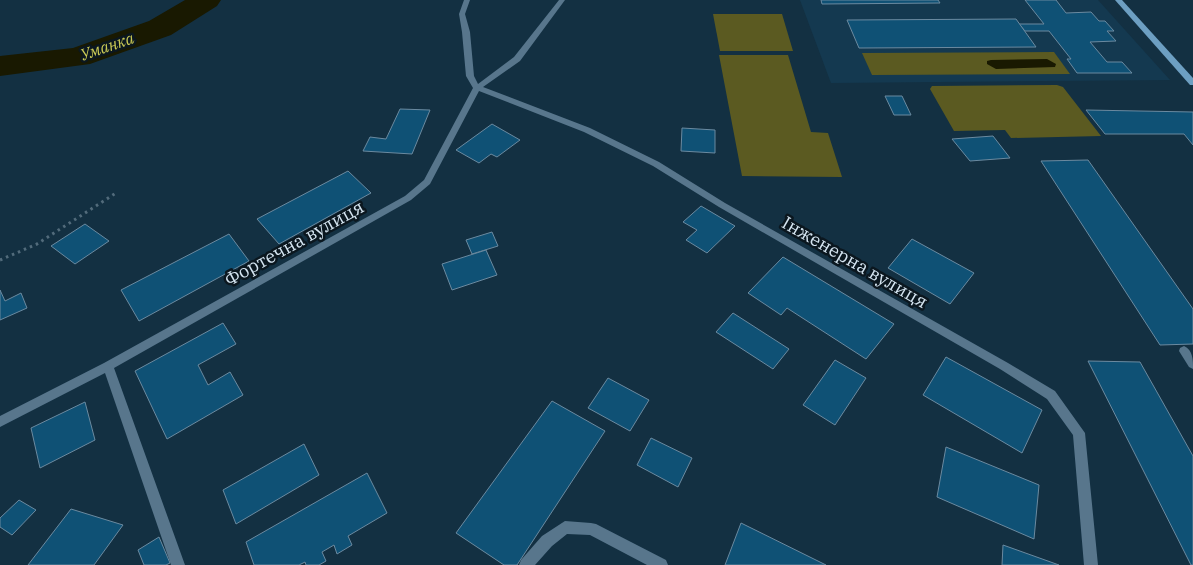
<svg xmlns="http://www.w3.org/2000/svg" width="1193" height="565" viewBox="0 0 1193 565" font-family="'IBM Plex Serif',serif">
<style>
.built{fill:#143950}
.green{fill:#5b5a21}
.water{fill:#191901}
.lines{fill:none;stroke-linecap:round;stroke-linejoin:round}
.river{fill:#191901;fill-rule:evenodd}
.building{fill:#0f5175;stroke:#6b8aa0}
.path{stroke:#526b7b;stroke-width:3;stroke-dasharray:2.5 4;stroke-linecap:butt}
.lane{fill:#58768c;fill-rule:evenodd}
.street{fill:#58768c;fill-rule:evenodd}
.secondary{fill:#6d9fc2;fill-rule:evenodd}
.labels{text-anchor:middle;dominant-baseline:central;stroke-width:5;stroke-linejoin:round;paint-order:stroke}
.far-water-label{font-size:16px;font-style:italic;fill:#cbca55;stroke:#0b171f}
.street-label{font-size:18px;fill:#d5e5f1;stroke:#0b171f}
</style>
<rect width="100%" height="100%" fill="#133042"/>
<path class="built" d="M800,0H1098L1170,80L831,83Z"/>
<g class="green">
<path d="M713,14H782L793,51H720Z"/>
<path d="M1054,52L1070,74L872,75L862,53Z"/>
<path d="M719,55H788L811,132L828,133L842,177L742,176Z"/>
<path d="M1057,85L1063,87L1101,136L1011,138L1005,130L954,131L930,89L932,86Z"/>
</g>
<path class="water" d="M1047,59L1056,64L1055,67L996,69L987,64V61L991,60Z"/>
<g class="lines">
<path class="river" d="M185,0H221L217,6L171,35L90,64L0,76V56L73,48L149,21Z"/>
</g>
<g class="building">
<path d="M821,0H938L940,3L822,4Z"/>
<path d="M1025,0H1056L1066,13L1091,12L1099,21H1105L1114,31H1107L1116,41L1090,42L1107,62H1122L1132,73H1077L1067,59H1071L1049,31H1025L1019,24H1044Z"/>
<path d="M1016,19L1036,47L859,48L847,20Z"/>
<path d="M885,96H902L911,115H894Z"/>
<path d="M400,109L430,110L412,154L363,151L370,137L386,139Z"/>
<path d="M1086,110L1193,112V145L1184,134H1105Z"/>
<path d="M492,124L520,140L497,157L491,154L479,163L456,150Z"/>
<path d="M682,128L715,130V153L681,151Z"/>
<path d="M993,136L1010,158L970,161L952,139Z"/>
<path d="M1088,160L1193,309V344L1160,345L1041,161Z"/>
<path d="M348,171L371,193L279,244L257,219Z"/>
<path d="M701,206L735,226L707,253L686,240L697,230L683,222Z"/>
<path d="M85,224L109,241L75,264L51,246Z"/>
<path d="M492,232L498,246L472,254L466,240Z"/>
<path d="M229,234L249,261L139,321L121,290Z"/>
<path d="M912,239L974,273L950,304L888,268Z"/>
<path d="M486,250L497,275L452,290L442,264Z"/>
<path d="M783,257L894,324L866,359L787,308L781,315L748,293Z"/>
<path d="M0,290L5,301L21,293L27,308L0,320Z"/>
<path d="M733,313L789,349L773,369L716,332Z"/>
<path d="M223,323L236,344L198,365L208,385L230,372L243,395L167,439L135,371Z"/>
<path d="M946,357L1042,410L1022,453L923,395Z"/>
<path d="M835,360L866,378L835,425L803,405Z"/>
<path d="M1088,361L1140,362L1193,456V565H1191Z"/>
<path d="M608,378L649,400L630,431L588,408Z"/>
<path d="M552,401L605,431L517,565H504L456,533Z"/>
<path d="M85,402L95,440L40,468L31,428Z"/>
<path d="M651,438L692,458L678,487L637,465Z"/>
<path d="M304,444L319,475L236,524L223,490Z"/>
<path d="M946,447L1039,485L1034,539L937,497Z"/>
<path d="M367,473L387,513L348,536L352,545L337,554L334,545L322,552L326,561L319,565H306L305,562L299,565H254L246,542Z"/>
<path d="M19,500L36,510L12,535L0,527V518Z"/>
<path d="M71,509L123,525L94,565H28Z"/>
<path d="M741,523L826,565H725Z"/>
<path d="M159,537L170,563L166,565H144L138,550Z"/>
<path d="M1003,545L1059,565H1002Z"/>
</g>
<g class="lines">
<path class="path" d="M0,260L37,244L116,193"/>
<path class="lane" d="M1184,346C1193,350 1193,360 1193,369L1189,367L1179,351L1180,348Z"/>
<g class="street">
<path d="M464,0H470L465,14L470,32L474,76L478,84L514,57L559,0H565L520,61L483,87L590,128L659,162L725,203L1008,363L1055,391L1085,433L1098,565H1084L1073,435L1047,399L1000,369L719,207L653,166L584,132L479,91L430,184L411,200L114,368L185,565H171L105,373L0,427V416L104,363L405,196L424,180L473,88L466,76L462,32L459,14Z"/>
<path d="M565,521L591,523L596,524L666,560L668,565H647L590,535L567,534L552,546L535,565H519L521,560L542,536Z"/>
</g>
<path class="secondary" d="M1115,0H1122L1193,78V85H1190Z"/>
</g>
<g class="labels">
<g class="far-water-label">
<text transform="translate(107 46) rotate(-19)">Уманка</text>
</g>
<g class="street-label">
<text transform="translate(294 243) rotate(-29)">Фортечна вулиця</text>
<text transform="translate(855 262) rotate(30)">Інженерна вулиця</text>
</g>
</g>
</svg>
